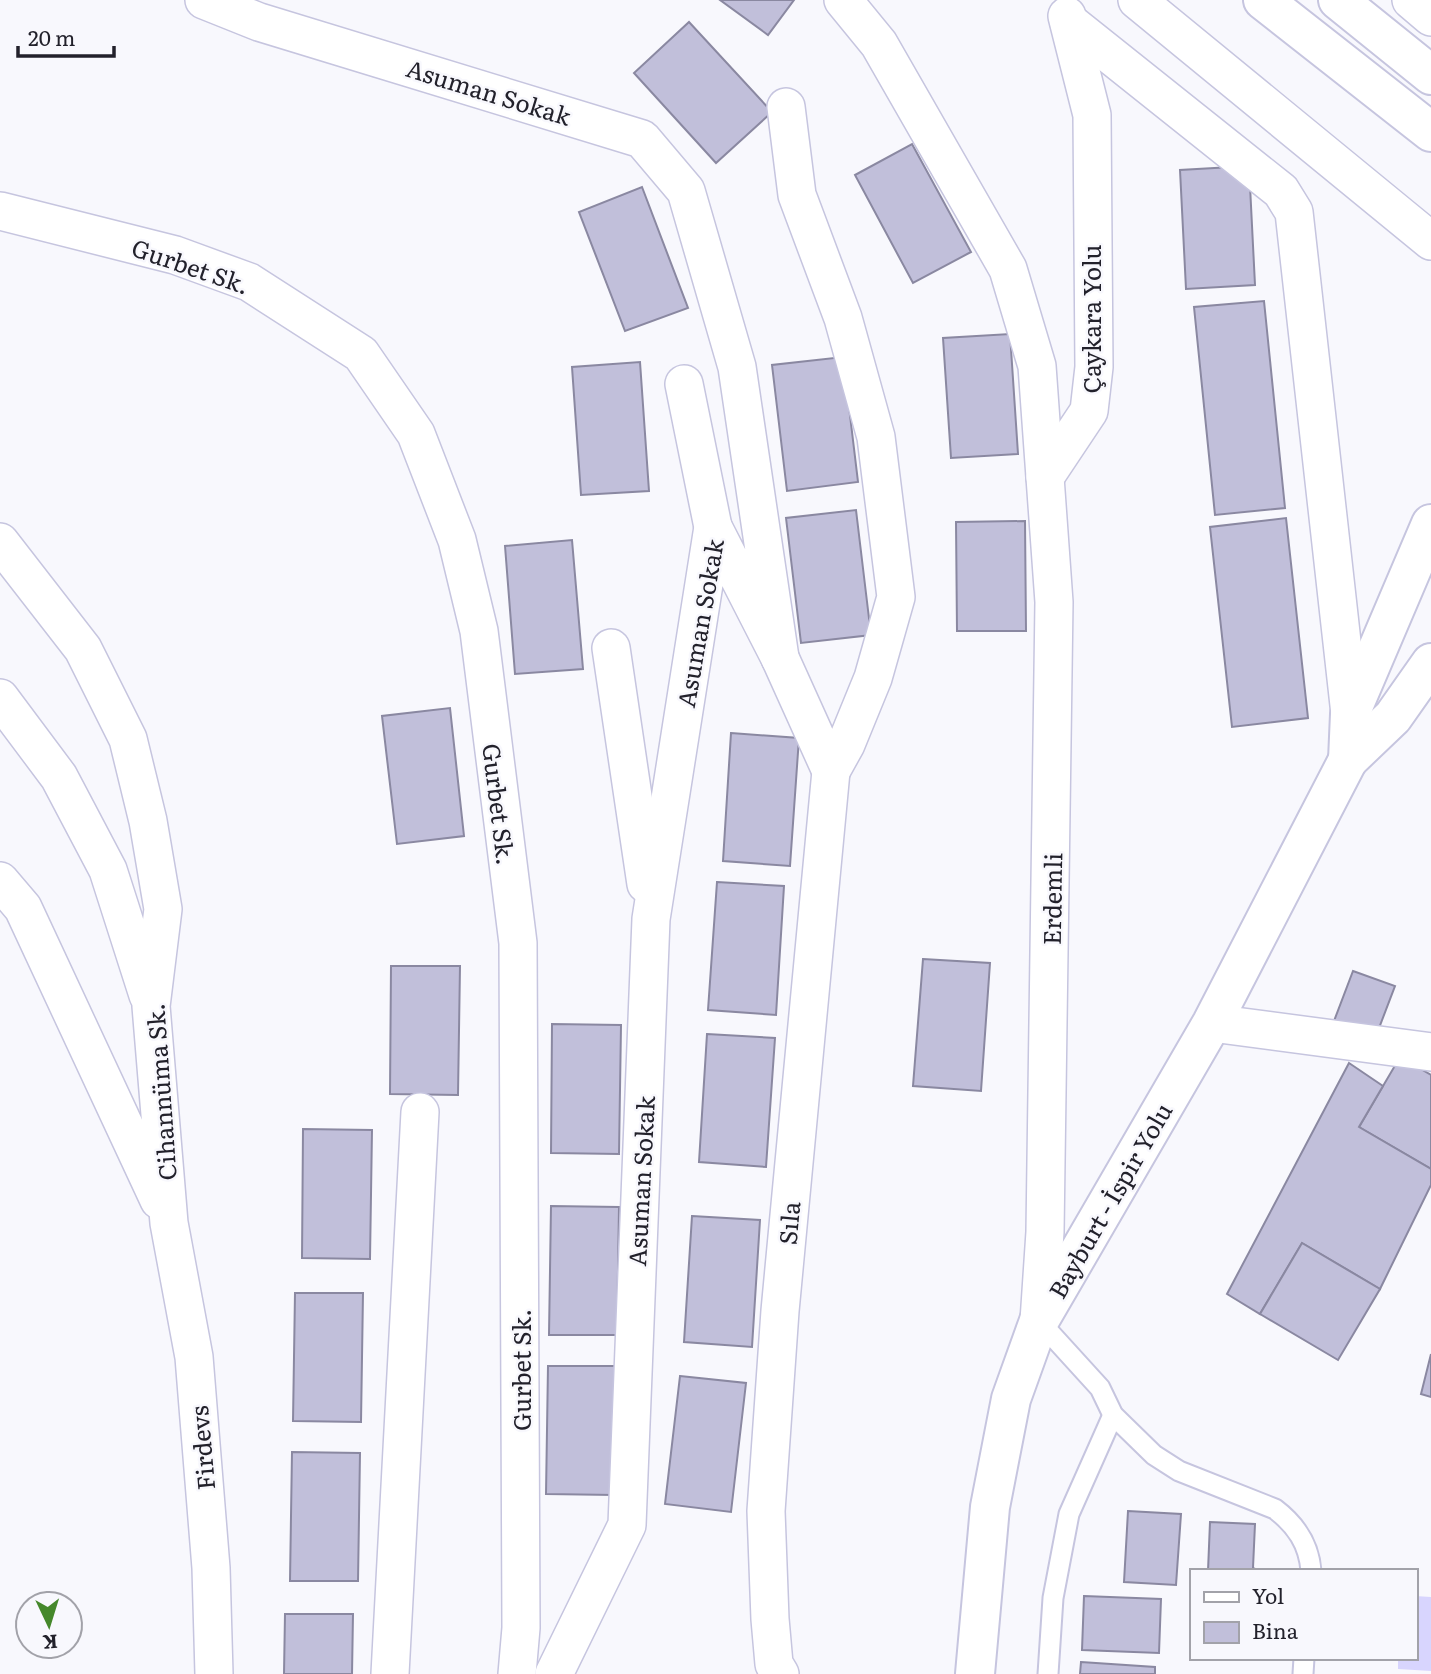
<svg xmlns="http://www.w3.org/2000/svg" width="1431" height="1674" viewBox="0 0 1431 1674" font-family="Literata,serif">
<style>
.green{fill:#d8d5fe}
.building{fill:#c1bfda;stroke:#8a88a1;stroke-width:2}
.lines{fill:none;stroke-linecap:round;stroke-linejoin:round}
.service-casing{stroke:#c6c5df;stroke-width:23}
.minor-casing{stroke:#c6c5df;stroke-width:40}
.primary-casing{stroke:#c6c5df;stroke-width:42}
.trunk-casing{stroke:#c6c5df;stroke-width:42}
.service{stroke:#fff;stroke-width:19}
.minor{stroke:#fff;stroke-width:37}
.primary{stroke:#fff;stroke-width:38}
.trunk{stroke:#fff;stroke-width:38}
.labels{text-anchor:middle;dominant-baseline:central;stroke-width:5;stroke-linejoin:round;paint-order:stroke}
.street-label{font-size:24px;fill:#22212b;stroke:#f8f8fd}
</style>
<rect width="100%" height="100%" fill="#f8f8fd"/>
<path class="green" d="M1415,1596L1431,1597V1671L1398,1669V1658H1415Z"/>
<g class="building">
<path d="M720,0H794L768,35Z"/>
<path d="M689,22L772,112L716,163L634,73Z"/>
<path d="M912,144L971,252L913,283L855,175Z"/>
<path d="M1249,166L1255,285L1186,289L1180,170Z"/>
<path d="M642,187L688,308L625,331L579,212Z"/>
<path d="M1264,301L1285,508L1215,515L1194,307Z"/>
<path d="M1010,334L1018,454L951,458L943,338Z"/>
<path d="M843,357L858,482L787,491L772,365Z"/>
<path d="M640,362L649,491L581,495L572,367Z"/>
<path d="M856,510L871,635L801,643L786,518Z"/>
<path d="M1286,518L1308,718L1232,727L1210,527Z"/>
<path d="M1025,521L1026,631H957L956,522Z"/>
<path d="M572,540L583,669L515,674L505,546Z"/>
<path d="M450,708L464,836L397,844L382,716Z"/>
<path d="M731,733L799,738L790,866L723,861Z"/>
<path d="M717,882L784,886L776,1015L708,1010Z"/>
<path d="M923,959L990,963L981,1091L913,1086Z"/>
<path d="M391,966H460L458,1095L390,1094Z"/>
<path d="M1353,971L1395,986L1376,1036L1334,1021Z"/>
<path d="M552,1024L621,1025L619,1154L551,1153Z"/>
<path d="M707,1034L775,1038L766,1167L699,1162Z"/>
<path d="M1400,1057L1431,1075V1169L1359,1127Z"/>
<path d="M1349,1063L1383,1086L1359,1127L1431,1169V1185L1380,1289L1302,1243L1260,1314L1227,1294Z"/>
<path d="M303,1129L372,1130L370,1259L302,1258Z"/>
<path d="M551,1206L619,1207L617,1335H549Z"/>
<path d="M692,1216L760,1220L752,1347L684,1342Z"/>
<path d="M1302,1243L1380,1289L1338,1360L1260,1314Z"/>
<path d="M295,1293H363L361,1422L293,1421Z"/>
<path d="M1431,1354V1397L1421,1394Z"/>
<path d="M548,1366H616L614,1495L546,1494Z"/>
<path d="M680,1376L746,1383L731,1512L665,1504Z"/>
<path d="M292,1452L360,1453L358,1581H290Z"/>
<path d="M1128,1511L1181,1514L1176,1585L1124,1582Z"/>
<path d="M1210,1522L1255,1524L1253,1568L1259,1571H1208Z"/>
<path d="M1084,1596L1161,1599L1159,1653L1082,1650Z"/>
<path d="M285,1614H353L352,1674H284Z"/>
<path d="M1081,1662L1155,1667V1674H1080Z"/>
</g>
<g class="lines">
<g class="service-casing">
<g id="service">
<path d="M1039,1321L1100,1388L1113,1415L1154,1455L1179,1471L1275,1509C1296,1525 1309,1544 1311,1571"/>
<path d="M1048,1674L1053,1598L1069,1514L1113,1415"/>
<path d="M1303,1674L1304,1658"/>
</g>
</g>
<g class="minor-casing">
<g id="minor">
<path d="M204,0L259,22L642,139L686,191L737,367L780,658L713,527L651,919L627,1525L554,1674"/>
<path d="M843,0L879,44L1008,269L1037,366L1054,602L1045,1232L1039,1321"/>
<path d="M1137,0L1431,241"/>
<path d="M1411,0L1431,17"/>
<path d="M1069,22L1281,191L1294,212L1350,714"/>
<path d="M0,211L175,255L249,282L361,354L416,434L457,540L479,631L518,943L521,1628L517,1674"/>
<path d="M684,384L713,527"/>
<path d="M1045,477L1089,411L1094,367L1092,115L1067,16"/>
<path d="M0,542L83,649L128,739L148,821L163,909L151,1006L169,1223L194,1357L211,1568L214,1674"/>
<path d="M611,648L646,884"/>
<path d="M780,658L831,771L846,744L873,678L896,597L876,437L843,318L797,195L786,107"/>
<path d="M0,698L59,777L108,870L148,995"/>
<path d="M0,881L23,908L159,1200"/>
<path d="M1212,1023L1431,1052"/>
<path d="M390,1674L420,1112"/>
<path d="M780,1674L774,1664L770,1619L766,1511L780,1311L831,771"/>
</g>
</g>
<g class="primary-casing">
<path id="primary" d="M975,1674L990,1507L1011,1399L1039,1321L1212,1023L1348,760"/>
</g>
<g class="trunk-casing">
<g id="trunk">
<path d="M1263,0L1431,132"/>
<path d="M1338,0L1431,75"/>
<path d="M1348,760L1350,714L1431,524"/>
<path d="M1348,760L1393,717L1431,663"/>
</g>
</g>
<use href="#service" class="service"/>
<use href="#minor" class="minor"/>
<use href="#primary" class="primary"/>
<use href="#trunk" class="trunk"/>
</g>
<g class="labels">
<g class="street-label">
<text transform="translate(489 91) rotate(17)">Asuman Sokak</text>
<text transform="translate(191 265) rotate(19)">Gurbet Sk.</text>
<text transform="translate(1090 319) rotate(-90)">Çaykara Yolu</text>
<text transform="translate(699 623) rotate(-80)">Asuman Sokak</text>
<text transform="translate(500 804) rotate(83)">Gurbet Sk.</text>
<text transform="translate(1051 899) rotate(-89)">Erdemli</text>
<text transform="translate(160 1092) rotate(-94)">Cihannüma Sk.</text>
<text transform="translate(640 1181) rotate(-87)">Asuman Sokak</text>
<text transform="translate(1109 1200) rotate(-60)">Bayburt - İspir Yolu</text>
<text transform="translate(788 1223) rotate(-85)">Sıla</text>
<text transform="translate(520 1370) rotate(-90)">Gurbet Sk.</text>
<text transform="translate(201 1448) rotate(-95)">Firdevs</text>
</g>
</g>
<rect x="1190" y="1569" width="228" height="91" fill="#f8f8fd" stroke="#a2a2a9" stroke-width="2"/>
<rect x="1204" y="1592" width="35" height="10" fill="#ffffff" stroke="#a2a2a9" stroke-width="2"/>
<text x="1252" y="1604" font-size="21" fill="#22212b">Yol</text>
<rect x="1204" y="1622" width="35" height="21" fill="#c1bfda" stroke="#a2a2a9" stroke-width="2"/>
<text x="1252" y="1639" font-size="21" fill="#22212b">Bina</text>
<g transform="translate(49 1625) rotate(176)"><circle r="33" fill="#f8f8fd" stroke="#a2a2a9" stroke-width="2"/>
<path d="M0-5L12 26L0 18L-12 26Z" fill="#45882b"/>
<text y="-10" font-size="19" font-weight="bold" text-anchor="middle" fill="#22212b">K</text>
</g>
<path d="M18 46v10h96v-10" fill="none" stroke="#22212b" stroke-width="3.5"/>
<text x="28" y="46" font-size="21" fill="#22212b" stroke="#f8f8fd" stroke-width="5" paint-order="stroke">20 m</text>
</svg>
